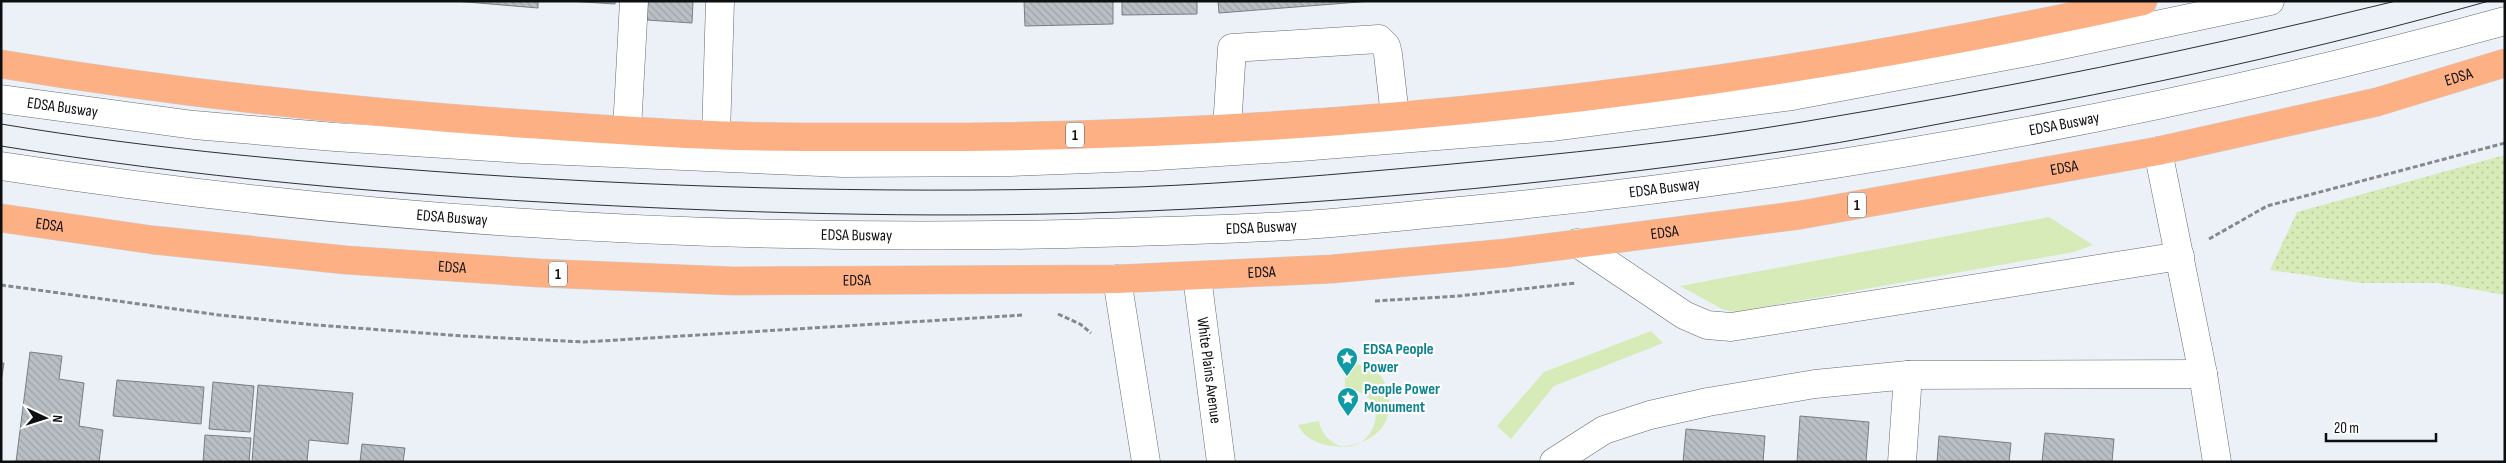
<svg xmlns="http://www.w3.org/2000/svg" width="2506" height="463" viewBox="0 0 2506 463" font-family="'Sofia Sans Condensed',sans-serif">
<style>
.grass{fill:url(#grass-dots)}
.garden{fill:#d6ebb7}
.building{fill:url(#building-back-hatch);stroke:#797e85}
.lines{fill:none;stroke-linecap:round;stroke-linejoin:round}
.minor-casing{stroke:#656a70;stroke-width:29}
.highway-casing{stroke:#cecfcf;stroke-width:29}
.path{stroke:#85898d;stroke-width:3;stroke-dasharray:5 2.5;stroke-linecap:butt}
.minor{stroke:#fff;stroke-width:28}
.highway{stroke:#feb085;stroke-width:28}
.tram{stroke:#2d3032;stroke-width:1}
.labels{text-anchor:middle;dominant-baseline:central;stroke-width:4.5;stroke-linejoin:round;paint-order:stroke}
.shield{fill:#fefefe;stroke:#555657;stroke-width:1}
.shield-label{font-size:15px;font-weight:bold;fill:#0c0e10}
.street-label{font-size:16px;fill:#0c0e10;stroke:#fefefe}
.culture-label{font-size:16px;font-weight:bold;fill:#0d838f;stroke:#fefefe;text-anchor:start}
</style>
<defs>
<pattern id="grass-dots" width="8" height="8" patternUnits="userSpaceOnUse" patternTransform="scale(1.25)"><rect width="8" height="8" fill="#d6ebb7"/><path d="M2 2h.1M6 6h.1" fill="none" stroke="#b6c89c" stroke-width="1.8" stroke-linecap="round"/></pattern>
<pattern id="building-back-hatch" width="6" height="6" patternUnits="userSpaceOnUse" patternTransform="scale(1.25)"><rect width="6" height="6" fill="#b9bfc5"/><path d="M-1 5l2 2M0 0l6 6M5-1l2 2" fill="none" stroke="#9ea3a8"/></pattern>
</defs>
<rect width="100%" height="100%" fill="#ecf1f8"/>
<path class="grass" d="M2505,155V295L2437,283H2360L2270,270L2297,212Z"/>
<g class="garden">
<path d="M2049,217L2093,245L2074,252L1736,312L1724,310L1680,286Z"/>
<path d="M1651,331L1663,343L1554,386L1511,439L1497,426L1544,372Z"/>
<path d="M1353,364C1371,366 1382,371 1387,389C1405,450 1316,463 1298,425L1319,421C1321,431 1326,438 1334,443C1369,463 1402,395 1345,388V367Z"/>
</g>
<g class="building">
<path d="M455,1H538V8Z"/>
<path d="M569,1H615V4Z"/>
<path d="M648,1H693L692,23L647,20Z"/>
<path d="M1024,1H1113V24L1025,26Z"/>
<path d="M1122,1H1197V14L1122,15Z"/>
<path d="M1218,1H1372L1219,13Z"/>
<path d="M30,352L62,356L59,379L84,383L79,426L103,430L99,462H16Z"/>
<path d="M1,363H4L1,382Z"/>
<path d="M117,380L204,387L201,424L113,416Z"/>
<path d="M213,382L254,386L250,432L209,429Z"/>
<path d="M258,385L353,393L348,444L309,440L307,462H252Z"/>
<path d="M1800,416L1869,422L1866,462H1797Z"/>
<path d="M1686,429L1765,436L1763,462H1683Z"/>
<path d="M2045,433L2114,439L2112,462H2042Z"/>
<path d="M205,435L251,438L249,462H203Z"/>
<path d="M1939,436L2011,443L2009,462H1937Z"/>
<path d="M362,444L405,448L403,462H360Z"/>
</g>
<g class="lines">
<g class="minor-casing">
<g id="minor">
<path id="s1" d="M1,99L194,125L335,137L521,149L843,163L1010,162L1141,157L1300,147L1551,127L1792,96L2038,50L2270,1"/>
<path d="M1227,129L1232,48L1379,39L1386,46L1388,54L1395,116"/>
<path d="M627,130L634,1"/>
<path d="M716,135L720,1"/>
<path d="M2158,151L2203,374L2217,462"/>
<path id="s2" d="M1,166C353,220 709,242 1064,234C1144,232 1225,230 1305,225C1360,221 1415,215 1470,210C1819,176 2166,114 2505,21"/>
<path d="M1577,243L1684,315L1707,325L1731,327L2180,256"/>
<path id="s3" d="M1197,277L1221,462"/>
<path d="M1117,279L1146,462"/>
<path d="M1554,462L1604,430L1650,415L1708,402L1815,384L1908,375L2203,374"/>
<path d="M1902,462L1908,375"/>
</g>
</g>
<g class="highway-casing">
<g id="highway">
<path d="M1,64C176,93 352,112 528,124C590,128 651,133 712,135C777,138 842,137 907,137C1322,138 1738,91 2143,1"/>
<path id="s4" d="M1,218L153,240L346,260L539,273L733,281L1117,279L1332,269L1506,253L1800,215L2158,151L2377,102L2505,63"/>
</g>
</g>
<g class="path">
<path d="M2209,239L2267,206L2505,143"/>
<path d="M1,285L219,315L316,325L463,336L584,342L1024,315"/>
<path d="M1375,301L1459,296L1576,283"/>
<path d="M1058,314L1080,324L1091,333"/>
</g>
<use href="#minor" class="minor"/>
<use href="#highway" class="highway"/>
<g class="tram">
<path d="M1,124C157,150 314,163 471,174C693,189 916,194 1138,187C1239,183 1340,174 1441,165C1561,154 1683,142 1802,122C2002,89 2200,49 2396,1"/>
<path d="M1,146C192,177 385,194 578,204C767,214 957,219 1146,211C1364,202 1583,181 1799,149C1853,141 1906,130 1960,120C2138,88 2315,50 2489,1"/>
</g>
</g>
<defs>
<g id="sight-pin" transform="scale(1.125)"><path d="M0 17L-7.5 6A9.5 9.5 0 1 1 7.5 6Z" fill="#0f9aa8" stroke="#fefefe"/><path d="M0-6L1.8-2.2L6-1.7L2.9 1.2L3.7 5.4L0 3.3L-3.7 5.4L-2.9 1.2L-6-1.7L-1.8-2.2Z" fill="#fff"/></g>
</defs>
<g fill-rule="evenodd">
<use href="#sight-pin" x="1347" y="358"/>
<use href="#sight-pin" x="1348" y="398"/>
</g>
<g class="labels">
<g class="shield">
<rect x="1066" y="122.5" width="18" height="25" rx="4"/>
<rect x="1848" y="192.5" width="18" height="25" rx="4"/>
<rect x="549" y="261.5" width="18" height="25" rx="4"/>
</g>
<g class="shield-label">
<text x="1075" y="135">1</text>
<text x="1857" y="205">1</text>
<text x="558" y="274">1</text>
</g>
<g class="street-label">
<text stroke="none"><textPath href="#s4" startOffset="2479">EDSA</textPath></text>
<text stroke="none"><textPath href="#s1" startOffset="62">EDSA Busway</textPath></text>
<text stroke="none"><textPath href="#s2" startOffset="2074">EDSA Busway</textPath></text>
<text stroke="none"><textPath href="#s4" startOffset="2074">EDSA</textPath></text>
<text stroke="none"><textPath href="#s2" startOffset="1669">EDSA Busway</textPath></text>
<text stroke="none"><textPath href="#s2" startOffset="454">EDSA Busway</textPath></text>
<text stroke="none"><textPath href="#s4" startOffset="49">EDSA</textPath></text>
<text stroke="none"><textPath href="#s2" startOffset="1264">EDSA Busway</textPath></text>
<text stroke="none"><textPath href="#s4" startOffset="1669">EDSA</textPath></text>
<text stroke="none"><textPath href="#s2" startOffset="859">EDSA Busway</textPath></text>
<text stroke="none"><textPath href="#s4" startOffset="454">EDSA</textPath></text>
<text stroke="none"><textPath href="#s4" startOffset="1264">EDSA</textPath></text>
<text stroke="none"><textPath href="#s4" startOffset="859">EDSA</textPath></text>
<text stroke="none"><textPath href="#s3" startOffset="94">White Plains Avenue</textPath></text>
</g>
<g class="culture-label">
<text x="1363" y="349">EDSA People<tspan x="1363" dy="18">Power</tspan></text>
<text x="1364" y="389">People Power<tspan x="1364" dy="18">Monument</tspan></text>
</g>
</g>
<rect width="2506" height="463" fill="none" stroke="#0c0e10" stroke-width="5"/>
<g transform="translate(45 418) rotate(94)" stroke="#fefefe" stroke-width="4" paint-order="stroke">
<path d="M0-4L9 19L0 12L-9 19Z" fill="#0c0e10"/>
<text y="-8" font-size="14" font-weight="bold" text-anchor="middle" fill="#0c0e10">N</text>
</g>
<path d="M2326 433v8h110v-8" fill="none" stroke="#0c0e10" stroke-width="2.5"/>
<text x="2334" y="433" font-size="15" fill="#0c0e10" stroke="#fefefe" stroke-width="4" paint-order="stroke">20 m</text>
</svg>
